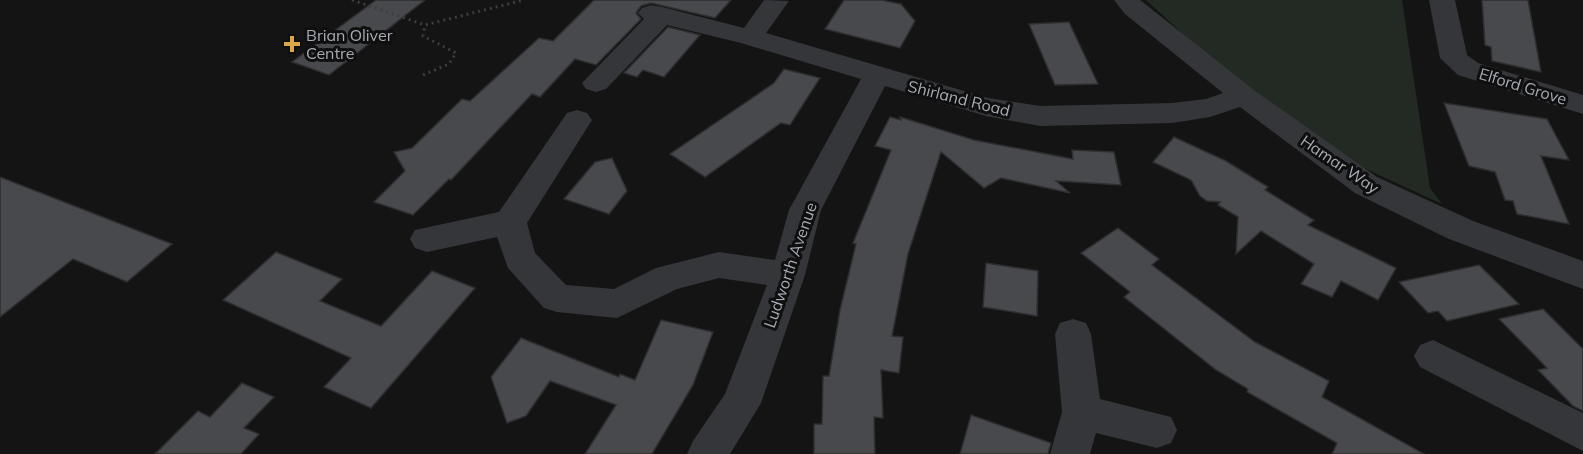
<svg xmlns="http://www.w3.org/2000/svg" width="1583" height="454" viewBox="0 0 1583 454" font-family="Mulish,sans-serif">
<style>
.green{fill:#232923}
.building{fill:#48494d;stroke:#2e2e31;stroke-width:1.5}
.lines{fill:none;stroke-linecap:round;stroke-linejoin:round}
.path{stroke:#3b3d41;stroke-width:3;stroke-dasharray:2 4;stroke-linecap:butt}
.minor{fill:#35363a;fill-rule:evenodd}
.poi-dot{fill:#daa747;stroke:#0f0f10;stroke-width:2}
.labels{text-anchor:middle;dominant-baseline:central;stroke-width:6;stroke-linejoin:round;paint-order:stroke}
.poi-label{font-size:16px;fill:#a7abb4;stroke:#0f0f10;text-anchor:start}
.street-label{font-size:16px;fill:#a7abb4;stroke:#0f0f10}
</style>
<rect width="100%" height="100%" fill="#141415"/>
<path class="green" d="M1146,0H1402L1430,188L1442,204L1355,164L1206,55Z"/>
<g class="building">
<path d="M376,0H425L329,75L292,62Z"/>
<path d="M594,0H731L715,18L651,3L641,6L636,13L641,19L596,65L575,59L540,97L532,94L451,180L449,179L413,215L374,202L405,171L394,152L412,148L462,99L470,101L539,38L553,41Z"/>
<path d="M844,0H881L901,4L915,21L900,48L825,29Z"/>
<path d="M1482,0H1528L1541,72L1492,61L1491,47L1485,45Z"/>
<path d="M1069,22L1098,84L1055,85L1029,24Z"/>
<path d="M668,27L700,35L664,77L643,70L637,77L624,73Z"/>
<path d="M784,69L820,78L790,125L781,123L705,177L670,154L774,83Z"/>
<path d="M1444,103L1547,119L1569,160L1541,156L1569,224L1517,214L1513,201L1505,200L1495,172L1469,166Z"/>
<path d="M890,117L901,120L900,117L974,140L1073,159L1072,150L1114,152L1121,185L1056,181L1070,193L1001,178L984,188L941,152L908,254L892,336L903,337L899,373L881,370L883,418L874,417L875,454H814V424H822L823,376H829L840,310L856,244L853,243L891,150L875,146Z"/>
<path d="M1174,137L1226,161L1268,187L1265,190L1314,220L1308,225L1396,268L1378,300L1341,281L1332,297L1301,284L1314,264L1261,231L1236,254L1238,217L1218,205L1220,202L1207,201L1200,196L1191,180L1153,162Z"/>
<path d="M612,158L627,191L609,214L564,199L595,162Z"/>
<path d="M0,177L172,244L127,282L73,259L0,317Z"/>
<path d="M1118,228L1159,259L1152,265L1255,342L1329,381L1322,397L1424,454H1332L1337,443L1247,392L1248,389L1216,370L1124,297L1130,292L1081,253Z"/>
<path d="M276,252L342,279L320,301L381,326L432,271L475,288L371,408L324,387L351,358L223,300Z"/>
<path d="M986,263L1038,271L1037,316L983,307Z"/>
<path d="M1479,265L1519,304L1447,321L1438,311L1428,313L1399,282Z"/>
<path d="M1543,309L1583,349V411L1573,406L1538,370L1547,368L1499,319Z"/>
<path d="M661,320L713,332L693,385L652,454H585L616,405L550,381L526,416L507,423L491,377L521,338L619,377L620,374L635,380Z"/>
<path d="M242,383L274,397L244,428L259,434L241,454H155L198,411L210,417Z"/>
<path d="M971,415L1051,443L1048,454H960Z"/>
</g>
<g class="lines">
<g class="path">
<path d="M352,0L425,25L524,0"/>
<path d="M423,75L449,64L456,53L423,36L425,25"/>
</g>
<g class="minor">
<path d="M764,0L789,1L766,33L988,98L1040,106L1172,103L1206,99L1223,93L1125,14L1114,0H1140L1254,90L1377,177L1473,221L1583,261V289L1449,239L1355,193L1240,107L1210,117L1172,123L1040,126L986,116L885,86L821,210L805,275L761,403L730,454H687L693,441L725,394L767,285L719,278L677,289L617,318L557,312L544,308L508,268L497,237L427,252L415,248L410,239L415,230L499,212L567,113L577,110L587,113L592,120L527,223L535,253L566,285L614,289L656,268L719,252L775,260L789,210L861,79L741,43L667,25L606,89L596,92L586,89L582,83L644,19L638,13L642,8L651,5L662,7L744,28Z"/>
<path d="M1429,0H1455L1467,55L1478,63L1583,95V114L1458,75L1440,58Z"/>
<path d="M1073,319L1086,323L1091,334L1100,399L1171,417L1177,430L1171,443L1157,448L1096,433L1090,454H1050L1062,412L1055,334L1060,323Z"/>
<path d="M1433,340L1583,413V451L1420,367L1414,356L1420,345Z"/>
</g>
</g>
<path class="poi-dot" d="M289 35h6v6h6v6h-6v6h-6v-6h-6v-6h6z"/>
<g class="labels">
<g class="poi-label">
<text x="306" y="35">Brian Oliver<tspan x="306" dy="18">Centre</tspan></text>
</g>
<g class="street-label">
<text transform="translate(1523 86) rotate(17)">Elford Grove</text>
<text transform="translate(959 98) rotate(14)">Shirland Road</text>
<text transform="translate(1340 164) rotate(34)">Hamar Way</text>
<text transform="translate(790 265) rotate(-71)">Ludworth Avenue</text>
</g>
</g>
</svg>
